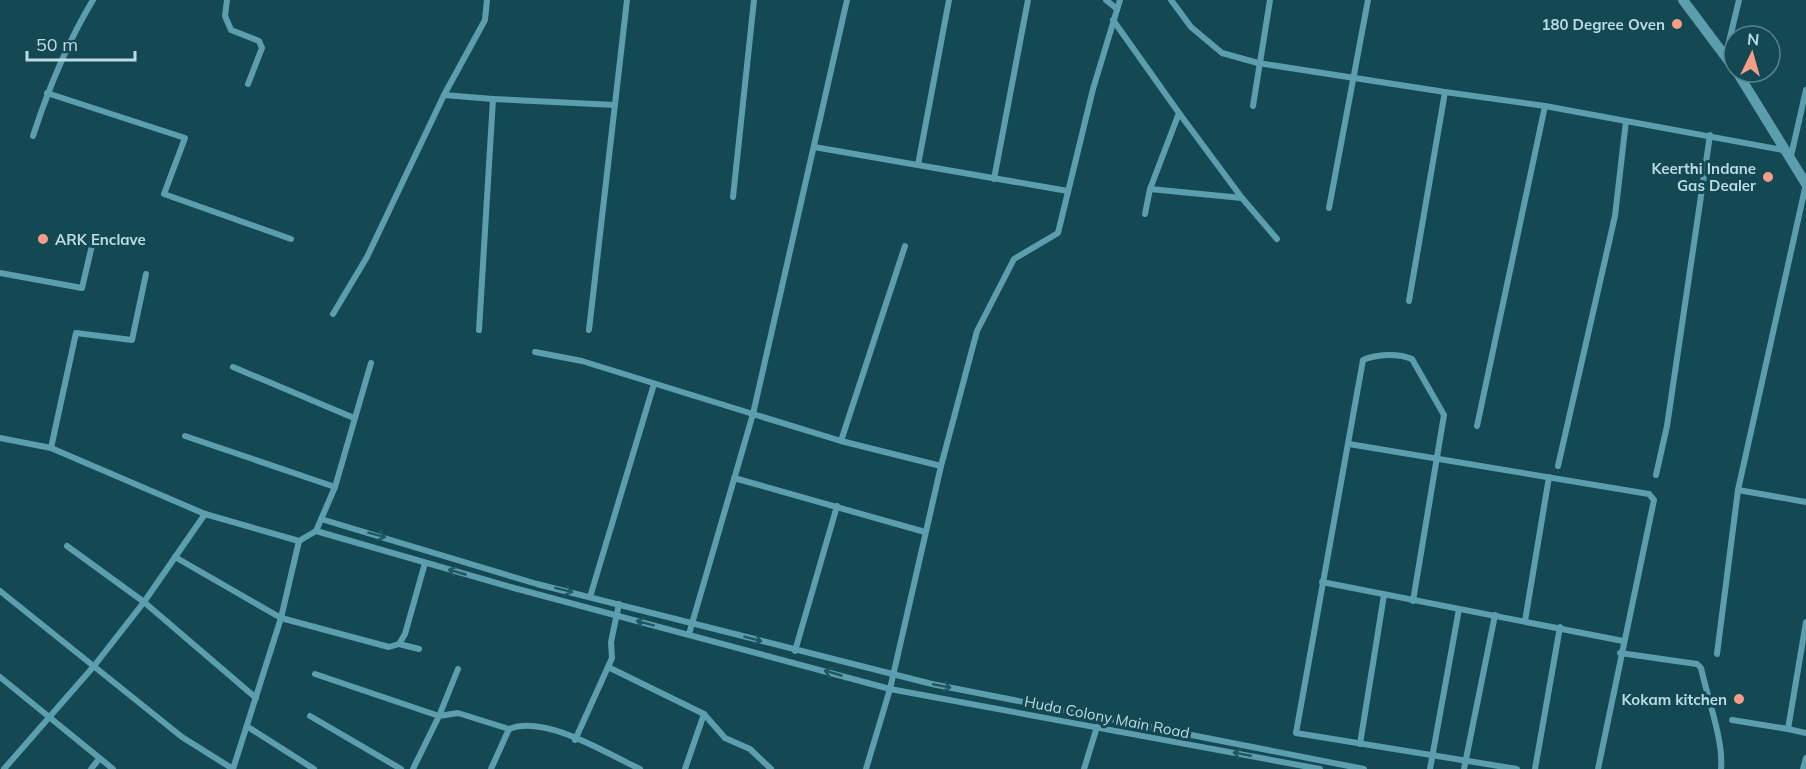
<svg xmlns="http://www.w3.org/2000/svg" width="1806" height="769" viewBox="0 0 1806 769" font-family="Mulish,sans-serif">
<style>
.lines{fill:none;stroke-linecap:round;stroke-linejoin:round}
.minor{stroke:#5c9eae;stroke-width:6}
.tertiary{stroke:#5c9eae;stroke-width:10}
.oneway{stroke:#1f5662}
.poi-dot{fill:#f49e88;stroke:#144954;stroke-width:2}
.labels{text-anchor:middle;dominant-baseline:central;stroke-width:6;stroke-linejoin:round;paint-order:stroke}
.poi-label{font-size:15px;font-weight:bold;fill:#bbdbe4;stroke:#144954;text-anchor:end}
.street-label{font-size:15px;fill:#bbdbe4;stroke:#144954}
</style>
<rect width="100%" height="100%" fill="#144954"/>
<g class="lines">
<g class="minor">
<path d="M227,0L225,16L231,30L259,41L262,48L248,84"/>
<path d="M847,0L753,414L841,441L941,466"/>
<path d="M1106,0L1117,9"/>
<path d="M1171,0L1191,27L1222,53L1258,63L1445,92"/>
<path d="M1113,20L1179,113L1150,189L1145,214"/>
<path d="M1726,54L1739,0"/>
<path d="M47,93L185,138L164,194L291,239"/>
<path d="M444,95L485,20L487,0"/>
<path d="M1253,106L1270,0"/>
<path d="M1179,113L1242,198L1277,239"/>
<path d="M33,136C49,87 67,43 93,0"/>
<path d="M814,147L1068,191"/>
<path d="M1791,156L1806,90"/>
<path d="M918,165L949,0"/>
<path d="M994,179L1028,0"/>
<path d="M1150,189L1242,198"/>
<path d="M733,197L754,0"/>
<path d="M1329,208L1368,0"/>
<path d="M0,273L82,288L93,241"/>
<path d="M1409,301L1445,92L1545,106L1783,150"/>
<path d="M333,314L367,257L444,95L493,99"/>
<path d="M479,330L493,99L615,105"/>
<path d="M589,330L627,0"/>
<path d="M535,352L582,361L753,414L689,634"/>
<path d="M233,367L354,418"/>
<path d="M1477,426L1545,106"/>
<path d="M185,436L335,487"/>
<path d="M0,438L51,448L76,333L132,340L146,274"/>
<path d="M841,441L905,246"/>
<path d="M1349,444L1649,494L1654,500L1598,769"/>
<path d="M51,448L205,514L299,541L316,531L335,487L371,363"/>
<path d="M1558,466L1615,216L1626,121"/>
<path d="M1656,475L1667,426L1710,135"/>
<path d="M734,478L925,532"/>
<path d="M1738,490L1806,502"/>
<path d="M321,519L537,584L932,684L1364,769"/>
<path d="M316,531L514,588L890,689L1320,769"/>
<path d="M67,546L144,602L256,698"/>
<path d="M175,557L281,618L389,647L399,644L405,634L425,563"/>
<path d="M1322,582L1623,641"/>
<path d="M0,591L182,737L233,769"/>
<path d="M590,597L654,384"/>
<path d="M1413,601L1444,415L1412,359C1398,353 1377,354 1363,360L1296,733L1517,769"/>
<path d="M1525,621L1549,477"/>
<path d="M399,644L419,649"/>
<path d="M795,651L837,506"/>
<path d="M1620,653L1697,664L1701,668C1707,696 1724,742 1721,769"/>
<path d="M1717,654L1738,490L1806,184"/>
<path d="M608,667L704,714L725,738L750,749L771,769"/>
<path d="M315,674L439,716L458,669"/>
<path d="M0,677L113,769"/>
<path d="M310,716L401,769"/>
<path d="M1732,720L1788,729L1806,622"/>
<path d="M248,727L314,769"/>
<path d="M509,729C544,714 606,753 640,769"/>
<path d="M1788,729L1806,733"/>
<path d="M575,740L612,658L611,642L619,604"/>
<path d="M1360,744L1384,595"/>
<path d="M4,769L94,666L144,602L205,514"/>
<path d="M91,769L99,759"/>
<path d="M233,769L281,618L299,541"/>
<path d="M413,769L439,716L458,713L509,729L491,769"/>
<path d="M685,769L704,714"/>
<path d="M866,769L890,689L941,466L977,331L1014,259L1058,233L1093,89L1120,0"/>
<path d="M1084,769L1097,727"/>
<path d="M1430,769L1459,609"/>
<path d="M1464,769L1495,615"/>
<path d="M1535,769L1560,627"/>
<path d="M1803,769L1806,758"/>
</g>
<g class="tertiary">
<path d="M1683,0L1734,68"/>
<path d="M1737,72L1806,184"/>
</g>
</g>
<defs><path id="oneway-shaft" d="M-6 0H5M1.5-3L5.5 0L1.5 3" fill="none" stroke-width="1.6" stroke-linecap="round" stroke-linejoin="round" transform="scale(1.5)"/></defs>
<g class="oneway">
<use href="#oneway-shaft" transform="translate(377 535) rotate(15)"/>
<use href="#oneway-shaft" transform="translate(457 572) rotate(-164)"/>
<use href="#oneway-shaft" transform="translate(564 590) rotate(14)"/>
<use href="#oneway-shaft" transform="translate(645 623) rotate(-165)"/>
<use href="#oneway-shaft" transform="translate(753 639) rotate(15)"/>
<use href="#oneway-shaft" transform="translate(833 673) rotate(-164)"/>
<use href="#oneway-shaft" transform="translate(942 686) rotate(11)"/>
<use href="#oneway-shaft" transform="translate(1242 754) rotate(-169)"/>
</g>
<g class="poi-dot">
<circle cx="1677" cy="24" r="6"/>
<circle cx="1768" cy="177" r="6"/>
<circle cx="43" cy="239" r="6"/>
<circle cx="1739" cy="699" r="6"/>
</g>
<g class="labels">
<g class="poi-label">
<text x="1665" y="24">180 Degree Oven</text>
<text x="1756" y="168">Keerthi Indane<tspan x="1756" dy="17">Gas Dealer</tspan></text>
<text x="55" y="239" text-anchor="start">ARK Enclave</text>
<text x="1727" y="699">Kokam kitchen</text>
</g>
<g class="street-label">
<text transform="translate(1107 717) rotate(11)">Huda Colony Main Road</text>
</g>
</g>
<g transform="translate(1752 54) rotate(5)"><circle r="28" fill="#144954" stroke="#57838e" stroke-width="1.5"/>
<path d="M0-4.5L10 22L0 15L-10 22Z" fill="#f49e88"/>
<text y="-9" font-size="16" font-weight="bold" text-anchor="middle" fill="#bbdbe4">N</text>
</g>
<path d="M27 51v9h108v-9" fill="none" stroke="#bbdbe4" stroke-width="3"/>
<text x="36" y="51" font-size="18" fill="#bbdbe4" stroke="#144954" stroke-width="4.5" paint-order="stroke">50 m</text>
</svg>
